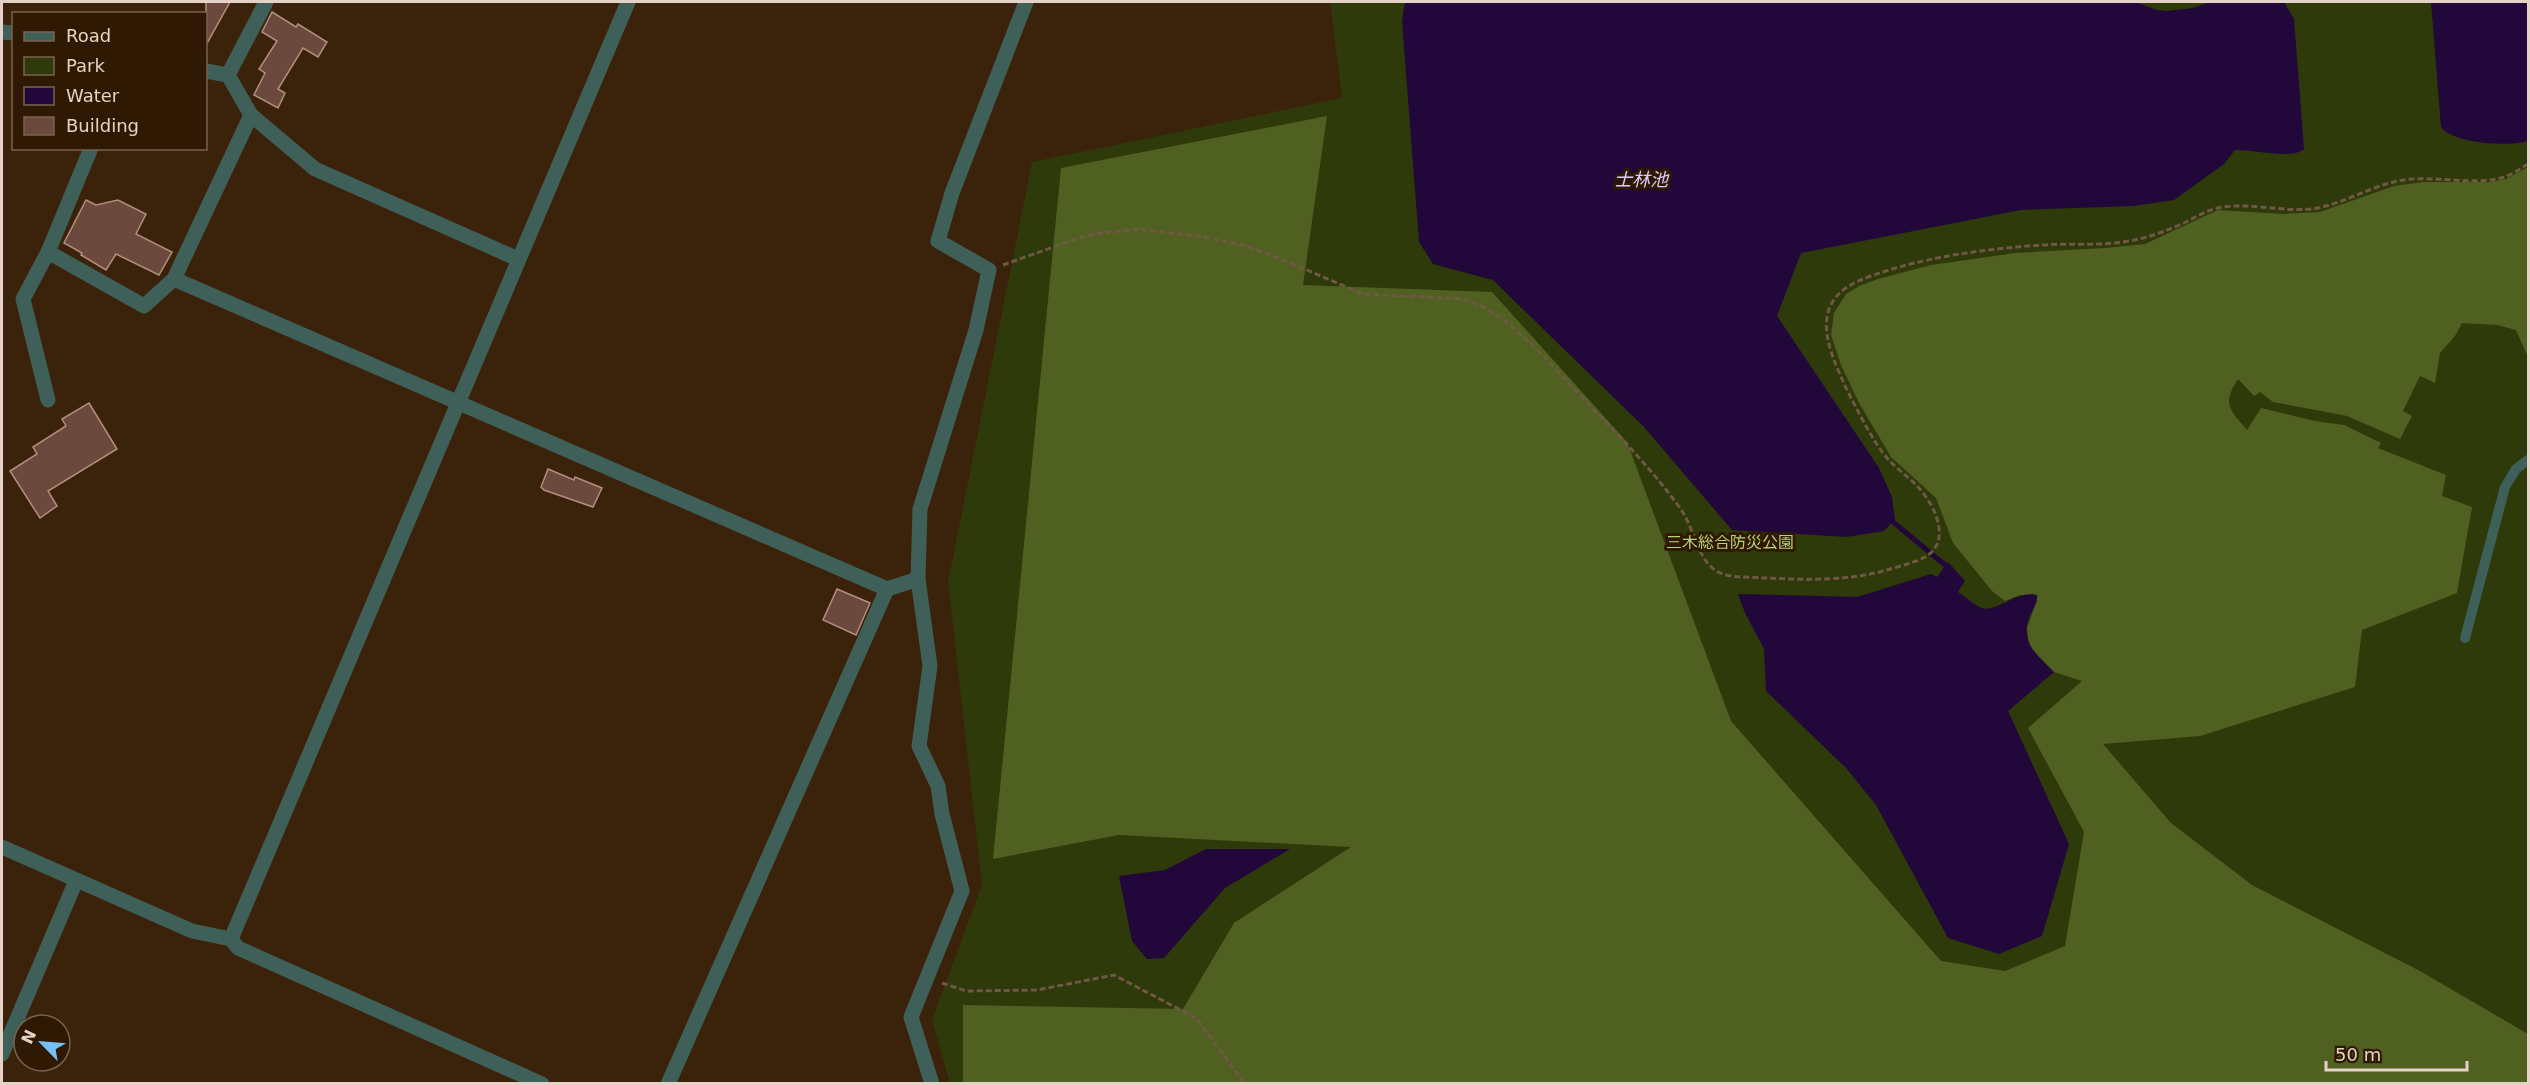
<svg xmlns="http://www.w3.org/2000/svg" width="2530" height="1085" viewBox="0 0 2530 1085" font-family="'DejaVu Sans','Noto Sans JP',sans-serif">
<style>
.green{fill:#2e3a09}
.forest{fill:#506020}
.water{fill:#21073a}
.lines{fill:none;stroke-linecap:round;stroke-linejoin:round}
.stream{stroke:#21073a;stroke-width:5}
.building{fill:#6b493c;stroke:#b48e7f;stroke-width:1.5}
.path{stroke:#6f5844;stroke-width:3;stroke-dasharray:6 3;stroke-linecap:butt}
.lane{stroke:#3e6059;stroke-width:10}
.street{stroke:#3e6059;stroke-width:15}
.labels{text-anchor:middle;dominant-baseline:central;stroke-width:6;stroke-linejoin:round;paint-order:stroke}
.park-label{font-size:16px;fill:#b7d175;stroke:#301902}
.water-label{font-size:18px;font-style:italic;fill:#decbff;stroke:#301902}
</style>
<rect width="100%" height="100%" fill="#3b220a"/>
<path class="green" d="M1330,2H2528V1083L950,1084L932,1020L982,885L948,582L1032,162L1342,98Z"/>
<path class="forest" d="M1327,116L1303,285L1492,292L1627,442L1731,721L1941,961L2005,971L2065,946L2084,832L2028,728L2082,681L2054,672L2029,646L2027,628L2037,600L2020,595L2005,601L1992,591L1953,543L1936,498L1891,457L1859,403L1841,365L1831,335L1834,313L1846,294L1859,286L1878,279L1931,265L2015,253L2105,248L2145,244L2218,210L2283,214L2320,212L2394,186L2423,182H2490L2506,179L2528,167V357L2516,330L2497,325L2462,323L2455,336L2440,353L2435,383L2420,376L2403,411L2412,416L2400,439L2347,416L2273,402L2260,392L2254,396L2238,379C2222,404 2229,409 2247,430L2261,408L2315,421L2344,425L2381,443L2378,448L2446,475L2442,496L2472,507L2457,593L2362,630L2355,687L2200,736L2103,744L2171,823L2252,885L2420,971L2528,1034V1083H963V1005L1183,1009L1234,923L1351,847L1119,835L993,859L1061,168Z"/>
<g class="water">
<path d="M1405,2H2135L2157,10L2167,11L2193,8L2210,2H2284L2294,19L2304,149C2292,160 2252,149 2235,150L2224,164L2174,200L2133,206L2021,210L1801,253L1777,316L1879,468L1892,497L1895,519L1884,531L1846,537L1732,530L1644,427L1493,280L1433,264L1419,242L1402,21Z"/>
<path d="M2431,2H2528V141C2510,147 2453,144 2441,127Z"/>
<path d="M1948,562L1965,581L1958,592C1966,597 1974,605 1982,608C1997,613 2016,590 2037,595C2038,603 2032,610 2029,618C2020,643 2038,656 2054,672L2008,711L2069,844L2042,936L1999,954L1948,938L1876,805L1846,768L1766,691L1764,649L1745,613L1738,594L1857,597L1931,574L1937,577Z"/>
<path d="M1206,849H1290L1225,888L1164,958L1147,959L1132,941L1119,876L1165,870Z"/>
</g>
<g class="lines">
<path class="stream" d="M1893,522L1945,565"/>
</g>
<g class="building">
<path d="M206,2H230L206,45Z"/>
<path d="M272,12L296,27L298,24L327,42L318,57L303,48L278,89L285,93L278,108L254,95L265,73L259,69L277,41L262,32Z"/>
<path d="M86,200L96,205L118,200L146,214L136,234L172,252L159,275L116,254L106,270L81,255L82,253L64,243Z"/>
<path d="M89,403L117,449L48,491L57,506L40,518L10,471L37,454L33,447L66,426L62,419Z"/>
<path d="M548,469L574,480L575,477L602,488L593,507L544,490L541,487Z"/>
<path d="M837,589L870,603L856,635L823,620Z"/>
</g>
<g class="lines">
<g class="path">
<path d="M1003,265L1087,235L1138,229L1204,237L1242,245L1274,256L1363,294L1463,299C1508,313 1544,357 1575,390C1612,429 1651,467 1682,511C1696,532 1698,568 1726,575C1739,578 1754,577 1767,578C1807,580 1848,581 1887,570C1900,566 1914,563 1925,557C1953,541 1934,504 1918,487C1907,475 1893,467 1883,453C1869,434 1858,411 1847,390C1826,345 1806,299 1868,277C1923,257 1984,249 2042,245C2069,243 2096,246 2123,242C2145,239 2164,232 2184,223C2194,218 2203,212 2214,209C2247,200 2284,214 2318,208C2347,202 2373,185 2403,180C2434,175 2480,187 2507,176C2515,173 2522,167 2528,164"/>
<path d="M942,983L966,991L1037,990L1114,975L1196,1018L1245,1084"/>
</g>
<path class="lane" d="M2465,638L2505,487L2516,469L2528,460"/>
<g class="street">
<path d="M2,32L14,33"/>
<path d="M206,71L228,75L251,115L315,169L518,259"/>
<path d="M228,75L266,2"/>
<path d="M251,115L174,279L887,589L918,579"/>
<path d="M48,252L144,306L174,279"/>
<path d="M48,400L23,299L48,252L91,148"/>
<path d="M2,847L192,931L231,939L238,948L542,1084"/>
<path d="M231,939L628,2"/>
<path d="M2,1054L76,881"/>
<path d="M668,1084L887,589"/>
<path d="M932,1084L911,1017L962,891L942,814L938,786L919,746L930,666L918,579L920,509L976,330L989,270L938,241L952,193L1026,2"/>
</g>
</g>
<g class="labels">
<g class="park-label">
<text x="1730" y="542">三木総合防災公園</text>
</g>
<g class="water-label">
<text x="1641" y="179">士林池</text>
</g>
</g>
<rect width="2530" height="1085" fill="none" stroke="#e3d2c5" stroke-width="6"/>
<rect x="12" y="12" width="195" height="138" fill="#301902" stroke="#786350" stroke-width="1.5"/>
<rect x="24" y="32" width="30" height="9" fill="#3e6059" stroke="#786350" stroke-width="1.5"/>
<text x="66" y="42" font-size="18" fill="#e3d2c5">Road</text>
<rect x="24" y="57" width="30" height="18" fill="#2e3a09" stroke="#786350" stroke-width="1.5"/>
<text x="66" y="72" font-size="18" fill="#e3d2c5">Park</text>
<rect x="24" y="87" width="30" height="18" fill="#21073a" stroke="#786350" stroke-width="1.5"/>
<text x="66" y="102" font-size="18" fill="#e3d2c5">Water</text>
<rect x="24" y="117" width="30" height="18" fill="#6b493c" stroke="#786350" stroke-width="1.5"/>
<text x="66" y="132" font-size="18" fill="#e3d2c5">Building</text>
<g transform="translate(42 1043) rotate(295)"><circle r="28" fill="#301902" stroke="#786350" stroke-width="1.5"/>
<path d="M0-4.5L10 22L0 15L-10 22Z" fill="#76c0f7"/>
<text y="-9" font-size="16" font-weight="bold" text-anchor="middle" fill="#e3d2c5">N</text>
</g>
<path d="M2326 1061v9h141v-9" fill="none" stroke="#e3d2c5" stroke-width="3"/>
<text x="2335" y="1061" font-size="18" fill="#e3d2c5" stroke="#301902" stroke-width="4.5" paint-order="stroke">50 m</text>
</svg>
